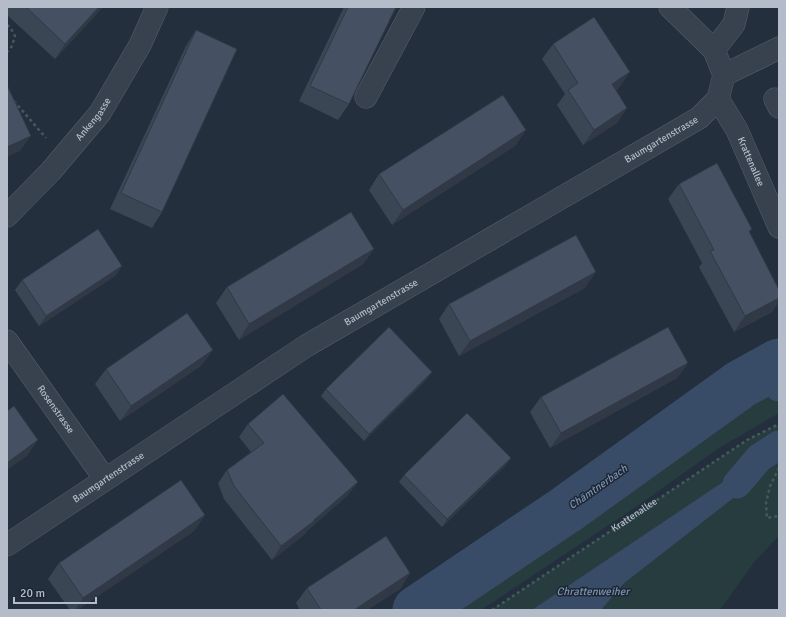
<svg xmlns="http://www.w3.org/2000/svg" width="786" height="617" viewBox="0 0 786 617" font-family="Signika,sans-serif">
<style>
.green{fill:#263c3f}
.water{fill:#394c67}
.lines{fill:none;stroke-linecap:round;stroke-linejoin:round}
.canal{stroke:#394c67;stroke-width:29}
.river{stroke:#394c67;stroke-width:49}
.minor-casing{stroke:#565f6c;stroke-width:23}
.path{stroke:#44595c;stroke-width:2.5;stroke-dasharray:3 3;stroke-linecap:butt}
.minor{stroke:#38414e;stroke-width:22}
.wall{fill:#3b4654}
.shaded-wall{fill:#303945}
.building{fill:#455162;stroke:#303945}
.labels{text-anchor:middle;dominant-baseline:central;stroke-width:3;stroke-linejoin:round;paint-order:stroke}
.street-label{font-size:10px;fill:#b4bcc9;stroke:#1d2633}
.water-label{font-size:11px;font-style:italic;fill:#7c92b1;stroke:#1d2633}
</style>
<rect width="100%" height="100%" fill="#242f3e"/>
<g class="green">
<path d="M779,363V413L719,448L633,509L481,610H417L567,509L741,385Z"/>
<path d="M779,424V536L755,561L720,610H492L747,440Z"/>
</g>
<path class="water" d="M732,476L741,492L623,584L601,610H532Z"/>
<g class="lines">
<g class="canal">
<path d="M771,368L779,387"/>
<path d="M737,484L759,458L779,445"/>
</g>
<path class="river" d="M417,610L567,509L741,384L779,363"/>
<g class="minor-casing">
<g id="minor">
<path d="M714,50L734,24L738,7"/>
<path d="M724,75L779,48"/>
<path d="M366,97L414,7"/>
<path id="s2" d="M718,99L737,130L779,227"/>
<path d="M775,99L779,107"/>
<path id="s3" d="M7,216L51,171L100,113L140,45L157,7"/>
<path id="s4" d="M7,341L105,479"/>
<path id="s5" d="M7,545L306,346L699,118L718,99L724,75L714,50L670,7"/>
</g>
</g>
<g class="path">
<path d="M7,25L10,27L15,36L12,46L7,52"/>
<path d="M14,101L46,138"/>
<path d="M779,468L770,486L766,503L767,518L779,516"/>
<path id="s1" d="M492,610L747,440L779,424"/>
</g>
<use href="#minor" class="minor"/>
</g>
<g class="wall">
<path d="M7,7H103L55,59L7,15Z"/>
<path d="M344,7H396L349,104L338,120L299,101Z"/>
<path d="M196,30L162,212L152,228L110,209L186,46Z"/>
<path d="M553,44L619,88L616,90L627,108L617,123L583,145L557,105L565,94L542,59Z"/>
<path d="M526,130L515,146L392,225L369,190L379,174Z"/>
<path d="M679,184L752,229L749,233L779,290V301L772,312L734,332L699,267L702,263L668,199Z"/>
<path d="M374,249L363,264L239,340L216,303L227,287Z"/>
<path d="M122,266L115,276L39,326L15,290L22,280Z"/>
<path d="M585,288L459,356L439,319L449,304Z"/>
<path d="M688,363L677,378L550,448L530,412L541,397Z"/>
<path d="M202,365L120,421L95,384L106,369Z"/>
<path d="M432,372L427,379L364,441L321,396L326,389Z"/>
<path d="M248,424L348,495L307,531L305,534L272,560L224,499L218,483L227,470L251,452L239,437Z"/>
<path d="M506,465L442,527L399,482L404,475Z"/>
<path d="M205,515L194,531L77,610H70L48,579L59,563Z"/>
<path d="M410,573L400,589L367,610H300L296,603L307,588Z"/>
</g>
<g class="shaded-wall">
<path d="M99,7H103L55,59L65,44Z"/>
<path d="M630,72L619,88L601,99L612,84Z"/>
<path d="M627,108L617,123L583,145L594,130Z"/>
<path d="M526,130L515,146L392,225L403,210Z"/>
<path d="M31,136L20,151L7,157V147Z"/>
<path d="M374,249L363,264L239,340L249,324Z"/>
<path d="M122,266L115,276L39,326L46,316Z"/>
<path d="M596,272L585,288L459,356L470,341Z"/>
<path d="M779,298V301L772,312L734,332L745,316Z"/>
<path d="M213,350L202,365L120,421L131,406Z"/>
<path d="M688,363L677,378L550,448L561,433Z"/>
<path d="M432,372L427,379L364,441L369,434Z"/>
<path d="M38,440L27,456L7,470V463Z"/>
<path d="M511,458L506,465L442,527L447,519Z"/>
<path d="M358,482L348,495L307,531L305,534L272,560L281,546L314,520Z"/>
<path d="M205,515L194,531L77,610H75L83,598Z"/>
<path d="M410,573L400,589L367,610H354Z"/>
</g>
<g class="building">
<path d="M26,7H99L65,44Z"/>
<path d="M348,7H396L349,104L310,86Z"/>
<path d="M594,17L630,72L612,84L627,108L594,130L568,90L578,83L553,44Z"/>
<path d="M196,30L237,49L162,212L121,193Z"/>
<path d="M7,85L31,136L7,147Z"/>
<path d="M503,95L526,130L403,210L379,174Z"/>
<path d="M717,163L752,229L749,231L779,290V298L745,316L710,251L714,250L679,184Z"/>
<path d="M351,212L374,249L249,324L227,287Z"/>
<path d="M98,229L122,266L46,316L22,280Z"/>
<path d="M576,235L596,272L470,341L449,304Z"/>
<path d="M187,313L213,350L131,406L106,369Z"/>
<path d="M389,327L432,372L369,434L326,389Z"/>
<path d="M668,327L688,363L561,433L541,397Z"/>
<path d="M283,394L358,482L314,520V521L281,546L234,486L227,470L264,443L248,424Z"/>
<path d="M14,406L38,440L7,463V411Z"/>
<path d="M467,413L511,458L447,519L404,475Z"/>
<path d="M181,480L205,515L83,598L59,563Z"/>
<path d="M386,536L410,573L354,610H321L307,588Z"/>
</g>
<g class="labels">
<g class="street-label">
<text stroke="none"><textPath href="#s3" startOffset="130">Ankengasse</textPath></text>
<text stroke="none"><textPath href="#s5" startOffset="770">Baumgartenstrasse</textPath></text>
<text stroke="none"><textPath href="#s2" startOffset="71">Krattenallee</textPath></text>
<text stroke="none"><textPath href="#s5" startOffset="446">Baumgartenstrasse</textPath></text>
<text stroke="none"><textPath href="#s4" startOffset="84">Rosenstrasse</textPath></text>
<text stroke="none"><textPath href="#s5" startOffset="122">Baumgartenstrasse</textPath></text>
<text stroke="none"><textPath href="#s1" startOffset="171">Krattenallee</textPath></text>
</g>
<g class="water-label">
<text transform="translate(598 487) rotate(-35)">Chämtnerbach</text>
<text x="593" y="591">Chrattenweiher</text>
</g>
</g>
<rect width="786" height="617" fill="none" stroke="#b4bcc9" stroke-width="16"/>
<path d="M14 597v6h82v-6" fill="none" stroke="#b4bcc9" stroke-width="2"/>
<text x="20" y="597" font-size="12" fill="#b4bcc9" stroke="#1d2633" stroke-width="3" paint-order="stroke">20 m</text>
</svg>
